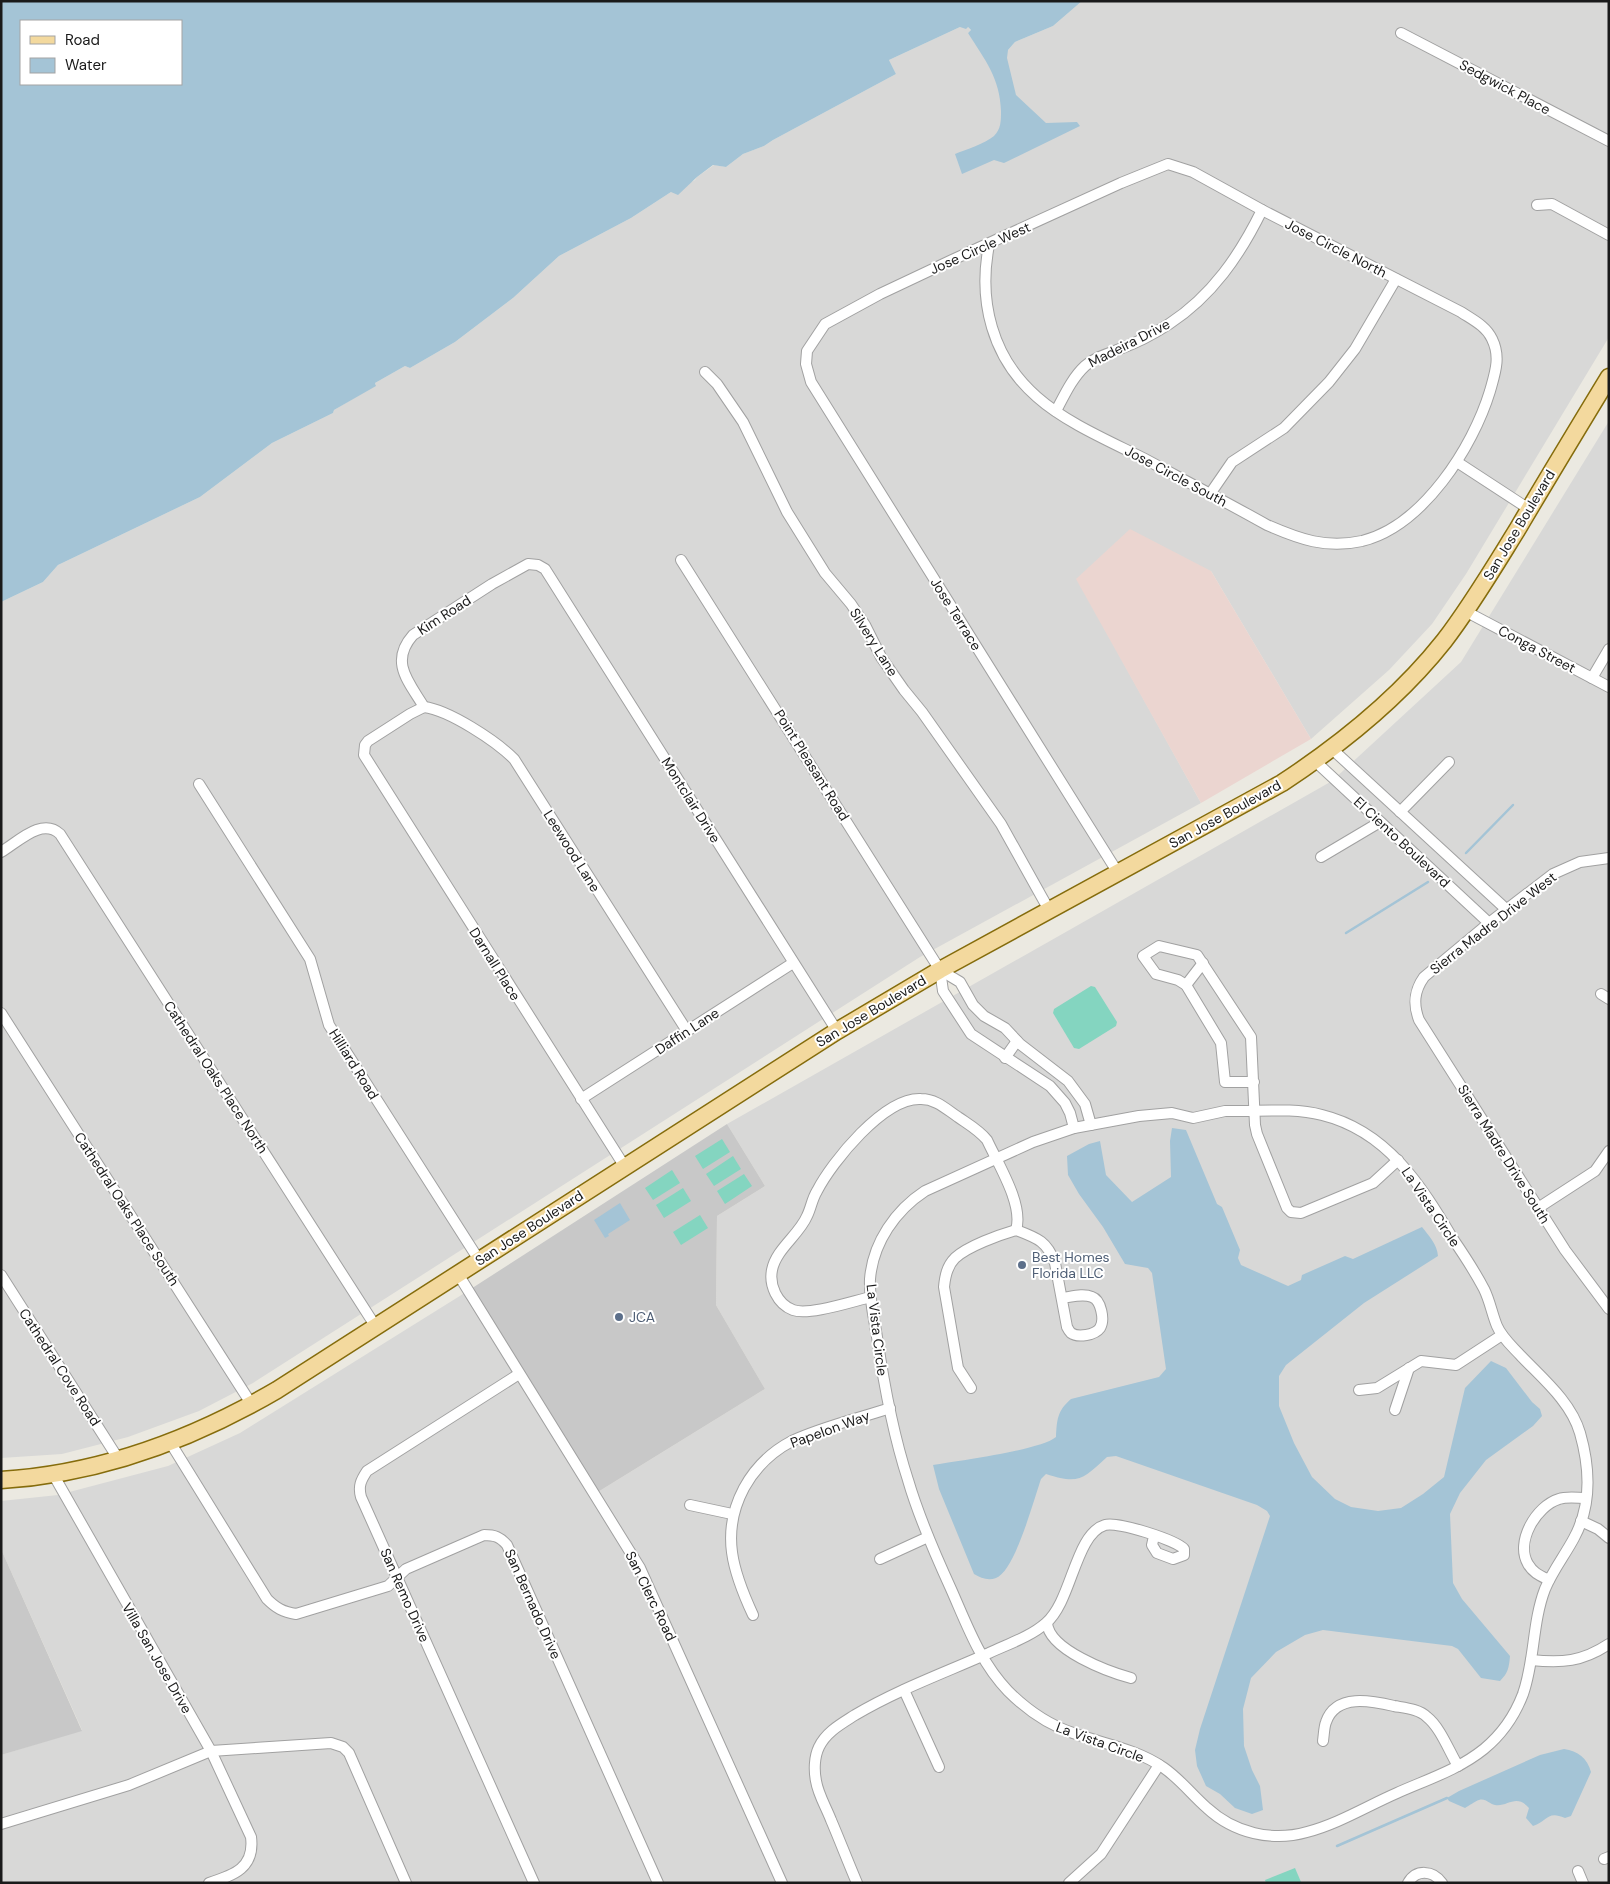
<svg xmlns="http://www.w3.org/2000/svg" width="1610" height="1884" viewBox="0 0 1610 1884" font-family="'DM Sans',sans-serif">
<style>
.residential{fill:#d8d8d7}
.commercial{fill:#ebd5d0}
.religious{fill:#c8c8c8}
.pitch{fill:#84d5c0}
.water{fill:#a4c4d6;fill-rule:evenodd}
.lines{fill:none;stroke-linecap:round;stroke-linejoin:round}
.stream{stroke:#a4c4d6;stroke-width:2.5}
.street-casing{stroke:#a1a1a1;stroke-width:12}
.primary-casing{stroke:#856c0c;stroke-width:19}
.street{stroke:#fff;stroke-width:10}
.primary{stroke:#f3d99e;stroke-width:16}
.service-dot{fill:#5c6f8a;stroke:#fff;stroke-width:2}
.labels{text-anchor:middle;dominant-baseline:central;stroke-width:4;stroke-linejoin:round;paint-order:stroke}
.street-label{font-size:14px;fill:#1a1a1a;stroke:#fff}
.service-label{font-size:14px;fill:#4e5e75;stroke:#fff;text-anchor:start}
</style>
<rect width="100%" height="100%" fill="#ebe9e1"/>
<g class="residential">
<path d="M1082,1H1609V337L1466,574L1432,624L1389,670L1311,739L1211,571L1077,579L1201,803L920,957L253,1383L199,1411L128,1437L62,1454L1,1458V602L43,582L58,565L200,497L272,443L333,413L334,410L376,385L375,383L405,366L410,368L455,342L513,298L559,256L631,218L671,192L695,180L697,177L714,165L726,167L743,154L764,146L773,140L896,74L889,60L960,27H968L971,31L968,33L1008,50L1015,42L1053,26Z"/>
<path d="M1609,421V1883H1V1755L82,1730L1,1549V1501L58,1495L168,1466L240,1433L463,1294L593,1495L765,1389L716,1305L717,1216L765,1186L727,1124L1332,781L1461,662Z"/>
</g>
<path class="commercial" d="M1130,529L1211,571L1311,739L1201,803L1076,579Z"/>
<g class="religious">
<path d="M727,1124L765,1186L717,1216L716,1305L765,1389L593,1495L463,1294Z"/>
<path d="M1,1549L82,1731L1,1755Z"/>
</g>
<g class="pitch">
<path d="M1091,986L1095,987L1117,1022L1116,1026L1079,1049L1074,1048L1053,1013L1054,1009Z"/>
<path d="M722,1139L730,1152L703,1169L695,1156Z"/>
<path d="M733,1156L741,1169L714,1186L706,1174Z"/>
<path d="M672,1170L680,1183L653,1200L645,1188Z"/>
<path d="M744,1174L752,1186L725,1204L717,1191Z"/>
<path d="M683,1188L691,1201L664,1218L656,1205Z"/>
<path d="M700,1215L708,1228L681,1245L673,1232Z"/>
<path d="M1295,1868L1301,1882L1266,1883L1265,1880Z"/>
</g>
<g class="water">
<path d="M1,1H1082L1053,26L1015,42L1008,50L1007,58L1016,95L1046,123L1077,122L1080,126L1004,163L994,160L962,174L955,154C965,150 986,143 994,136C1001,129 1001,121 1001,111C1000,78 985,60 968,33L971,30L968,27L966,29L960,27L889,60L896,74L773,140L764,146L743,154L726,167L713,165L697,177L678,195L671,192L631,218L559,256L513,298L455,342L410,368L405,366L375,383L376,386L334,410L333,413L272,443L200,497L58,565L43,582L1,602ZM21,21H181V84H21Z"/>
<path d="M1172,1128L1186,1130L1217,1204L1222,1207L1240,1250L1238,1258L1241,1265L1288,1286L1301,1280L1302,1275L1345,1256L1353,1259L1422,1227C1429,1236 1437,1244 1438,1256L1364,1303L1286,1365L1279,1376V1406L1294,1443L1312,1477L1335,1499L1351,1507L1378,1511L1401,1508L1423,1494L1444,1477L1465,1388L1491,1361L1506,1368L1532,1402L1540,1409L1542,1416L1533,1426L1486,1460L1460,1493L1450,1514L1453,1583L1462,1599L1510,1656C1509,1668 1508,1673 1500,1681L1481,1678L1458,1649L1452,1646L1323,1630L1305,1635L1276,1652L1251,1678L1243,1709L1244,1746L1252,1770L1260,1786L1263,1810L1252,1814L1235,1808L1220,1794L1206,1786L1197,1766L1195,1750L1200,1729L1270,1516L1267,1511L1257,1505L1116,1456L1107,1457C1083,1479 1079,1485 1046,1474L1041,1479C1034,1499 1015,1571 996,1578C988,1581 981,1578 974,1574L939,1489L933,1465C957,1461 1041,1450 1056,1437C1057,1420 1057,1411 1071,1399L1159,1377L1166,1369L1152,1273L1148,1268L1125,1264L1103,1227L1079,1194L1068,1175L1067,1156L1089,1144L1100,1141L1106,1175L1132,1202L1171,1177L1170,1141Z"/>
<path d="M620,1203L630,1220L608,1234L609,1236L605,1238L594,1220Z"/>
<path d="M1564,1749C1578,1751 1587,1758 1591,1772L1571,1816L1565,1818C1547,1810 1548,1821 1533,1826L1526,1818L1529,1808C1516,1793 1508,1807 1495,1805C1489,1804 1486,1798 1479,1800C1475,1801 1469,1806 1465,1808L1449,1801L1447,1798L1459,1791L1540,1755Z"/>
</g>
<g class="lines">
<g class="stream">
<path d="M1466,853L1513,805"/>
<path d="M1346,933L1428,882"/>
<path d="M1337,1846L1447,1798"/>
</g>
<g class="street-casing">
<g id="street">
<path d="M1401,33L1609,141"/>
<path d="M1537,205L1552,204L1609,235"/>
<path d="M989,245C978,301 992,358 1037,397C1065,422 1109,441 1143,458C1184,480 1226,502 1267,525C1299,539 1326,549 1362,541C1423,526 1473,447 1490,391C1495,373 1501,357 1492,339C1486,326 1473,320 1461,312L1262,210L1193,172L1168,164L1121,183L952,260L880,294L825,324L807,351L806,364L811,382L1118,873"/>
<path d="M705,372L717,384L743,422L787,512L825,573L851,604L865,625L881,657L904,690L922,712L1001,824L1049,910"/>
<path d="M1056,411C1064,396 1072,378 1085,366C1096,356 1109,354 1122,348C1139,342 1155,333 1169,324C1212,296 1240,255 1262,210"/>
<path d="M1457,462L1529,509"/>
<path d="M1210,494L1232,462L1284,428L1329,382L1355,349L1396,279"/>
<path d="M681,560L940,970L943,991L971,1034L1050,1086L1065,1103L1070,1113L1074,1128"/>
<path d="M1465,611L1609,687"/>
<path d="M1592,678L1609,649"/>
<path d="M424,707C409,682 389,662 413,635L492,584L528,564L538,565L545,569L837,1031"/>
<path d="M424,707L410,714L368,741L365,745L364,755L625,1167"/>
<path d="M424,707C449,710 496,741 514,759L687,1031"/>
<path d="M1332,749L1507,910"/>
<path d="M1315,761L1489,923"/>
<path d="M199,784L310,959L329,1025L479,1260"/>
<path d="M1400,812L1449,762"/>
<path d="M1,852C18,842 42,817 60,834L376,1327"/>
<path d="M1321,857L1380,822"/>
<path d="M1609,858L1580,862L1553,874L1489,923L1424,977C1414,991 1413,1004 1419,1020L1565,1250L1609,1309"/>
<path d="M940,970L960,982L973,1005L984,1016L1005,1028L1020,1044L1068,1081L1085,1104L1091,1125"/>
<path d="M1186,985L1203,963"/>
<path d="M1601,994L1609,999"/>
<path d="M1,1013L252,1405"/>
<path d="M1005,1058L1017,1041"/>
<path d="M1254,1082H1225L1221,1043L1186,985L1178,980L1156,974L1143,956L1159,946L1197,955L1251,1037L1255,1125L1257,1134L1287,1208L1291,1212L1301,1213L1373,1183L1398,1160"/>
<path d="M581,1099L793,963"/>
<path d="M1225,1111C1257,1112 1291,1107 1322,1115C1387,1131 1421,1185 1453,1239C1464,1255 1475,1272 1484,1289C1490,1301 1492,1314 1497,1326C1502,1338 1513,1347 1521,1356C1543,1379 1571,1402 1580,1433C1590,1468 1592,1505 1574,1538C1565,1555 1553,1570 1545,1589C1532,1623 1535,1660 1523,1694C1515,1715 1501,1735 1484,1749C1458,1770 1426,1780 1397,1793C1367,1806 1338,1824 1307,1832C1272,1842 1234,1833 1207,1808C1192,1795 1181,1780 1164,1768C1137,1749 1104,1744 1073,1733C1049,1725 1026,1709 1008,1691C980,1662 967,1625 951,1589C935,1554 919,1518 908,1480C893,1434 884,1385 877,1337C874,1318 869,1298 870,1279C873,1242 896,1210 925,1191L1033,1142L1074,1128L1139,1116L1172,1113L1193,1118Z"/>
<path d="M1538,1208L1595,1171L1609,1151"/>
<path d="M1016,1230C1037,1238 1047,1241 1055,1263L1067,1327C1068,1329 1069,1331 1071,1333C1078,1338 1095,1335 1100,1328C1105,1320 1101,1300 1092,1297C1083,1293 1071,1297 1062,1298"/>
<path d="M458,1274L640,1568L782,1883"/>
<path d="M1,1275L119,1460"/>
<path d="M871,1297C853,1301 809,1316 793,1310C777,1304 769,1285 772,1270C776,1249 799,1235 807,1216C811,1208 812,1199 817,1191C832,1162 884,1097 921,1099C936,1099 946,1109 958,1117C968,1124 979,1130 987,1140C998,1164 1024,1205 1016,1230"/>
<path d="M519,1374L367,1471C361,1480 358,1486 361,1497L534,1883"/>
<path d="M971,1388L958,1368L944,1287C945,1276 947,1266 955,1258C968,1246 999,1235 1016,1230"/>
<path d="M1359,1390L1377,1388L1421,1361L1456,1365L1502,1335"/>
<path d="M1395,1410L1409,1368"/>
<path d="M170,1442L267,1599C276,1608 283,1612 296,1614L388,1586L406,1569L484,1535C495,1535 500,1537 507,1545L658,1883"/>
<path d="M53,1474L211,1751L251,1837C255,1868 234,1875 209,1883"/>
<path d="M690,1505L732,1514"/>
<path d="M1581,1521L1598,1529L1609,1538"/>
<path d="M880,1559L928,1537"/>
<path d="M1549,1580C1541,1576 1533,1573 1528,1564C1515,1542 1536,1506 1559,1499C1567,1496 1578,1498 1586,1498"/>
<path d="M753,1615C733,1572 720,1533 744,1488C755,1468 771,1452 792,1441C822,1427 857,1419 890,1408"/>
<path d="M1047,1623C1049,1650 1109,1672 1131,1678"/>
<path d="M1531,1660C1562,1663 1582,1662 1609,1644"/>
<path d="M904,1690L939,1767"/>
<path d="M1323,1741C1324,1734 1324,1727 1326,1722C1336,1693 1372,1701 1394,1706C1405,1708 1419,1709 1427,1717C1440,1727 1449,1751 1458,1766"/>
<path d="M1,1824L129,1785L211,1751L331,1743L343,1747L349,1753L406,1883"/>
<path d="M1604,1859L1609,1857"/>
<path d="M1578,1871L1583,1883"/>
<path d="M857,1883C848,1862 840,1841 831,1820C826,1807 818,1794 816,1781C814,1771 814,1757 819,1747C826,1732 841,1724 855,1715C897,1690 944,1673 989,1653C1008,1644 1030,1637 1046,1623C1072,1601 1075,1534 1105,1525C1117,1521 1176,1540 1184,1549V1555L1173,1559L1157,1553L1152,1545L1154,1536"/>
<path d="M1069,1883L1101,1854L1159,1765"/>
<path d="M1408,1883C1416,1869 1433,1870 1442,1883"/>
</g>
</g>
<g class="primary-casing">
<path id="primary" d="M1,1480C100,1474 193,1439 277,1390L837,1031L940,970L1282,783C1343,743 1399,698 1444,641C1471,606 1494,567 1517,530C1547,479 1578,428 1609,377"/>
</g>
<use href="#street" class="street"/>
<use href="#primary" class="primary"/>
</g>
<g class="service-dot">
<circle cx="1022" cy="1265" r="5"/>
<circle cx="619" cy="1317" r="5"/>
</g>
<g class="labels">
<g class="street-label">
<text transform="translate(1505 87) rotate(28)">Sedgwick Place</text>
<text transform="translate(980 248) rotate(-24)">Jose Circle West</text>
<text transform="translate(1336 248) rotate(27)">Jose Circle North</text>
<text transform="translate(1129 343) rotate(-27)">Madeira Drive</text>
<text transform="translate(1176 476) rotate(28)">Jose Circle South</text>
<text transform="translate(1519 525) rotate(-59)">San Jose Boulevard</text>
<text transform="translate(956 614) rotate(58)">Jose Terrace</text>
<text transform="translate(444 615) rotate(-33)">Kim Road</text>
<text transform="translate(874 642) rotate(58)">Silvery Lane</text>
<text transform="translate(1537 649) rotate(28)">Conga Street</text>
<text transform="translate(812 765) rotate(58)">Point Pleasant Road</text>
<text transform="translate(691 800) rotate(58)">Montclair Drive</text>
<text transform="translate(1225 814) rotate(-29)">San Jose Boulevard</text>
<text transform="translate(1402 842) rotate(43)">El Ciento Boulevard</text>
<text transform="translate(572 851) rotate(58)">Leewood Lane</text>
<text transform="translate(1493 923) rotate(-38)">Sierra Madre Drive West</text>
<text transform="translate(495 964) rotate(58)">Darnall Place</text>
<text transform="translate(871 1011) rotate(-31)">San Jose Boulevard</text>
<text transform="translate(687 1031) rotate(-33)">Daffin Lane</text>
<text transform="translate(354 1064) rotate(58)">Hilliard Road</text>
<text transform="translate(216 1077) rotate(57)">Cathedral Oaks Place North</text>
<text transform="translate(1504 1154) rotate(58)">Sierra Madre Drive South</text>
<text transform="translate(1431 1207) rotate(56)">La Vista Circle</text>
<text transform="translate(127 1209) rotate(57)">Cathedral Oaks Place South</text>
<text transform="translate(529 1228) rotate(-33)">San Jose Boulevard</text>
<text transform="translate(877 1330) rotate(83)">La Vista Circle</text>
<text transform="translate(60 1367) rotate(57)">Cathedral Cove Road</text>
<text transform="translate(830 1429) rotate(-20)">Papelon Way</text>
<text transform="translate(405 1595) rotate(66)">San Remo Drive</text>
<text transform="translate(651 1596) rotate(64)">San Clerc Road</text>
<text transform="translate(533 1604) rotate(66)">San Bernado Drive</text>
<text transform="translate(157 1658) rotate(60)">Villa San Jose Drive</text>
<text transform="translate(1100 1742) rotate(20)">La Vista Circle</text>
</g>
<g class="service-label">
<text x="1032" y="1257">Best Homes<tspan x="1032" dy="16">Florida LLC</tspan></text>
<text x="629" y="1317">JCA</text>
</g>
</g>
<rect width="1610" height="1884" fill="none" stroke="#1a1a1a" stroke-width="5"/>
<rect x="20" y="20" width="162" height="65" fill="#ffffff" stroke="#a3a3a3"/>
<rect x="30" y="36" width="25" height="8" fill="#f3d99e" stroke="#a3a3a3"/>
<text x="65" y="45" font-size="15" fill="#1a1a1a">Road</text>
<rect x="30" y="58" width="25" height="15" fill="#a4c4d6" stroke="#a3a3a3"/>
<text x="65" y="70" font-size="15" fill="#1a1a1a">Water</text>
</svg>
